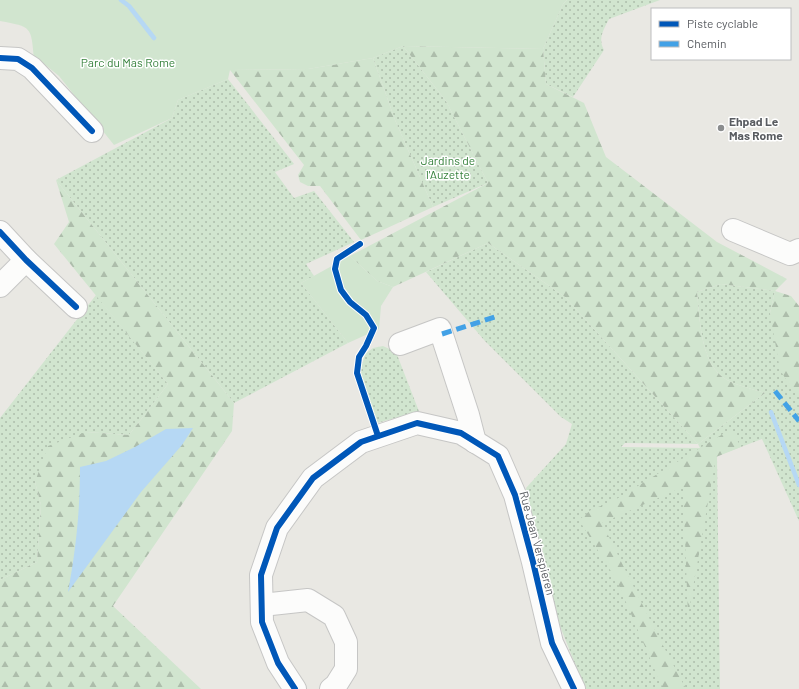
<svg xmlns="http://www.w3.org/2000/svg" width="799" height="689" viewBox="0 0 799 689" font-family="Barlow,sans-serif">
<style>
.grass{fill:url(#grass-dots);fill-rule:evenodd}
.forest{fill:url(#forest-firs)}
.park{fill:#d1e5cf}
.water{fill:#b6d8f4}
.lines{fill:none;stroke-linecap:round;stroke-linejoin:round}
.stream{stroke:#b6d8f4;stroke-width:4.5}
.minor-casing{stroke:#c6c6c5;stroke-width:24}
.minor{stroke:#fcfcfb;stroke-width:22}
.quiet{stroke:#42a1e6;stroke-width:5;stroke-dasharray:10 5;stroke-linecap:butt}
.cycleway-casing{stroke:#fff;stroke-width:8}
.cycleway{stroke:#0057b8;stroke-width:6}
.poi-dot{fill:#8b8d8e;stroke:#fff;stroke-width:1.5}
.labels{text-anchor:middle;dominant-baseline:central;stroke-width:3;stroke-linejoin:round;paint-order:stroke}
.park-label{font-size:12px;fill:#37823d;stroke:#fff}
.poi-label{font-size:12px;font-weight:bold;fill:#595c61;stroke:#fff;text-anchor:start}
.street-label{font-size:12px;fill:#595c61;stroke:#fff}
</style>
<defs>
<pattern id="grass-dots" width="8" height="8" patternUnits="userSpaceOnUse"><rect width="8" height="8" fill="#d1e5cf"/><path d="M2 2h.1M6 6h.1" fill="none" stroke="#adbdab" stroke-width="1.8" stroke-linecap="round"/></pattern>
<pattern id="forest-firs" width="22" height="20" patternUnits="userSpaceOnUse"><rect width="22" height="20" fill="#d1e5cf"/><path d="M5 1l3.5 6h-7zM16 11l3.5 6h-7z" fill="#adbdab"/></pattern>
</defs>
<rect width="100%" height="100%" fill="#e9e8e3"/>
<g class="grass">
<path d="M567,0H660L609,19C603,31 598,38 604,50L573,97L546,84L543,49L563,4Z"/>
<path d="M403,46L446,101L488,183L433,207L395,120L373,58Z"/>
<path d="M228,79L294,164L275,172L294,198L314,191L354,242L306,264L314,276L301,283L348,343L234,403L56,180L172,118L178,100Z"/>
<path d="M488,243L565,297L698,444L765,393C753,389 738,386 727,380C700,365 700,319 697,292L721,284L775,291L770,313L799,394V521L762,439L717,456L720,689H585L556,616L526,488L566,444L572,424L561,417L484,340L426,272ZM625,443L698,444L700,448L621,447Z"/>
<path d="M96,295L168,384L129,435L86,432L35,482L41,505L37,562L0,580V418Z"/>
<path d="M383,346L396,352L420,414L399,417L377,423L360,372L365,354L373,348Z"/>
</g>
<g class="forest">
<path d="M403,46L543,49L546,84L584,103L606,157L717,242L787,279L775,291L791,296L799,306V396L794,392L780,370L770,313L775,291L721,284L697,292C700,319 700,365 727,380C738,386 753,389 765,393L698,444L565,297L488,243L393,287L377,281L350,256L488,183L446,101Z"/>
<path d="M373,58L395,120L433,207L361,240L320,186H308L300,182L298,175L304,165L230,70L308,69Z"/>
<path d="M56,180L234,403L232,431L113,606L201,689H0V580L37,562L41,505L35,482L48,446L86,432L129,435L168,384L54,244L69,222Z"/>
<path d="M731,429L741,447L716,457L688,616L683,487L602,523L658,636L686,689H663L617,581L579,520L592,509L610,503Z"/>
</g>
<g class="park">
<path d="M0,0H567L563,4L543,49L403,46L373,58L308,69L230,70L228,79L178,100L172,118L114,145L59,76L43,63L34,59C31,26 32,27 0,21Z"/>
<path d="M350,256L377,281L393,287L381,306L379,329L348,343L301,283Z"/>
</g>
<path class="water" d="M193,428L182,445L141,492L68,592C76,549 80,511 80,467L106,461L135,447L166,429Z"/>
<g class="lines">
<g class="stream">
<path d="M121,0L129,6L154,38"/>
<path d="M771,412L799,485"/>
</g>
<g class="minor-casing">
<g id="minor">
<path d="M0,58L18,59L32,68L92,131"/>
<path d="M733,230L790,254L799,250"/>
<path d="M0,232L26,260L76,307"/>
<path d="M0,286L26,260"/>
<path d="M400,344L440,329L468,415L475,442"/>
<path d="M262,605L308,600L334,616L346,642V669L336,685L331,689"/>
<path d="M295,689L278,663L262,622L261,575L277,528L313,478L361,442L417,423L461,433L498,456L515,495L533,562L552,643L574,689"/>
</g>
</g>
<use href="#minor" class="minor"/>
<g class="quiet">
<path d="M442,334L498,316"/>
<path d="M775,391L799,421"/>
</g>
<g class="cycleway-casing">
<g id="cycleway">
<path d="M0,58L18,59L32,68L92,131"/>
<path d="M0,232L26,260L76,307"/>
<path d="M360,244L337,259L335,269L341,290L350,302L366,315L374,328L366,346L359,357L357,373L378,436"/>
<path d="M295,689L278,663L262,622L261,575L277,528L313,478L361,442L417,423L461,433L498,456L515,495L533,562L552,643L574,689"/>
</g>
</g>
<use href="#cycleway" class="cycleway"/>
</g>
<circle class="poi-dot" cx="721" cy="128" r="4"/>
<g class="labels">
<g class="park-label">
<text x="128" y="62">Parc du Mas Rome</text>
<text x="448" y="160">Jardins de<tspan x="448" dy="14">l'Auzette</tspan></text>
</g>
<g class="poi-label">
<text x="729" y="121">Ehpad Le<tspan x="729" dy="14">Mas Rome</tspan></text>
</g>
<g class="street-label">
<text transform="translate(538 543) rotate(75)">Rue Jean Verspieren</text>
</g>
</g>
<rect x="651" y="8" width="140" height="52" fill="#ffffff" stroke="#bdbec0"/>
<rect x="659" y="21" width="20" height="6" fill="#0057b8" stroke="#bdbec0"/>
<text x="687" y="28" font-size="12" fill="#595c61">Piste cyclable</text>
<rect x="659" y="41" width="20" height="6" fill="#42a1e6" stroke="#bdbec0"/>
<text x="687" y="48" font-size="12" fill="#595c61">Chemin</text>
</svg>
